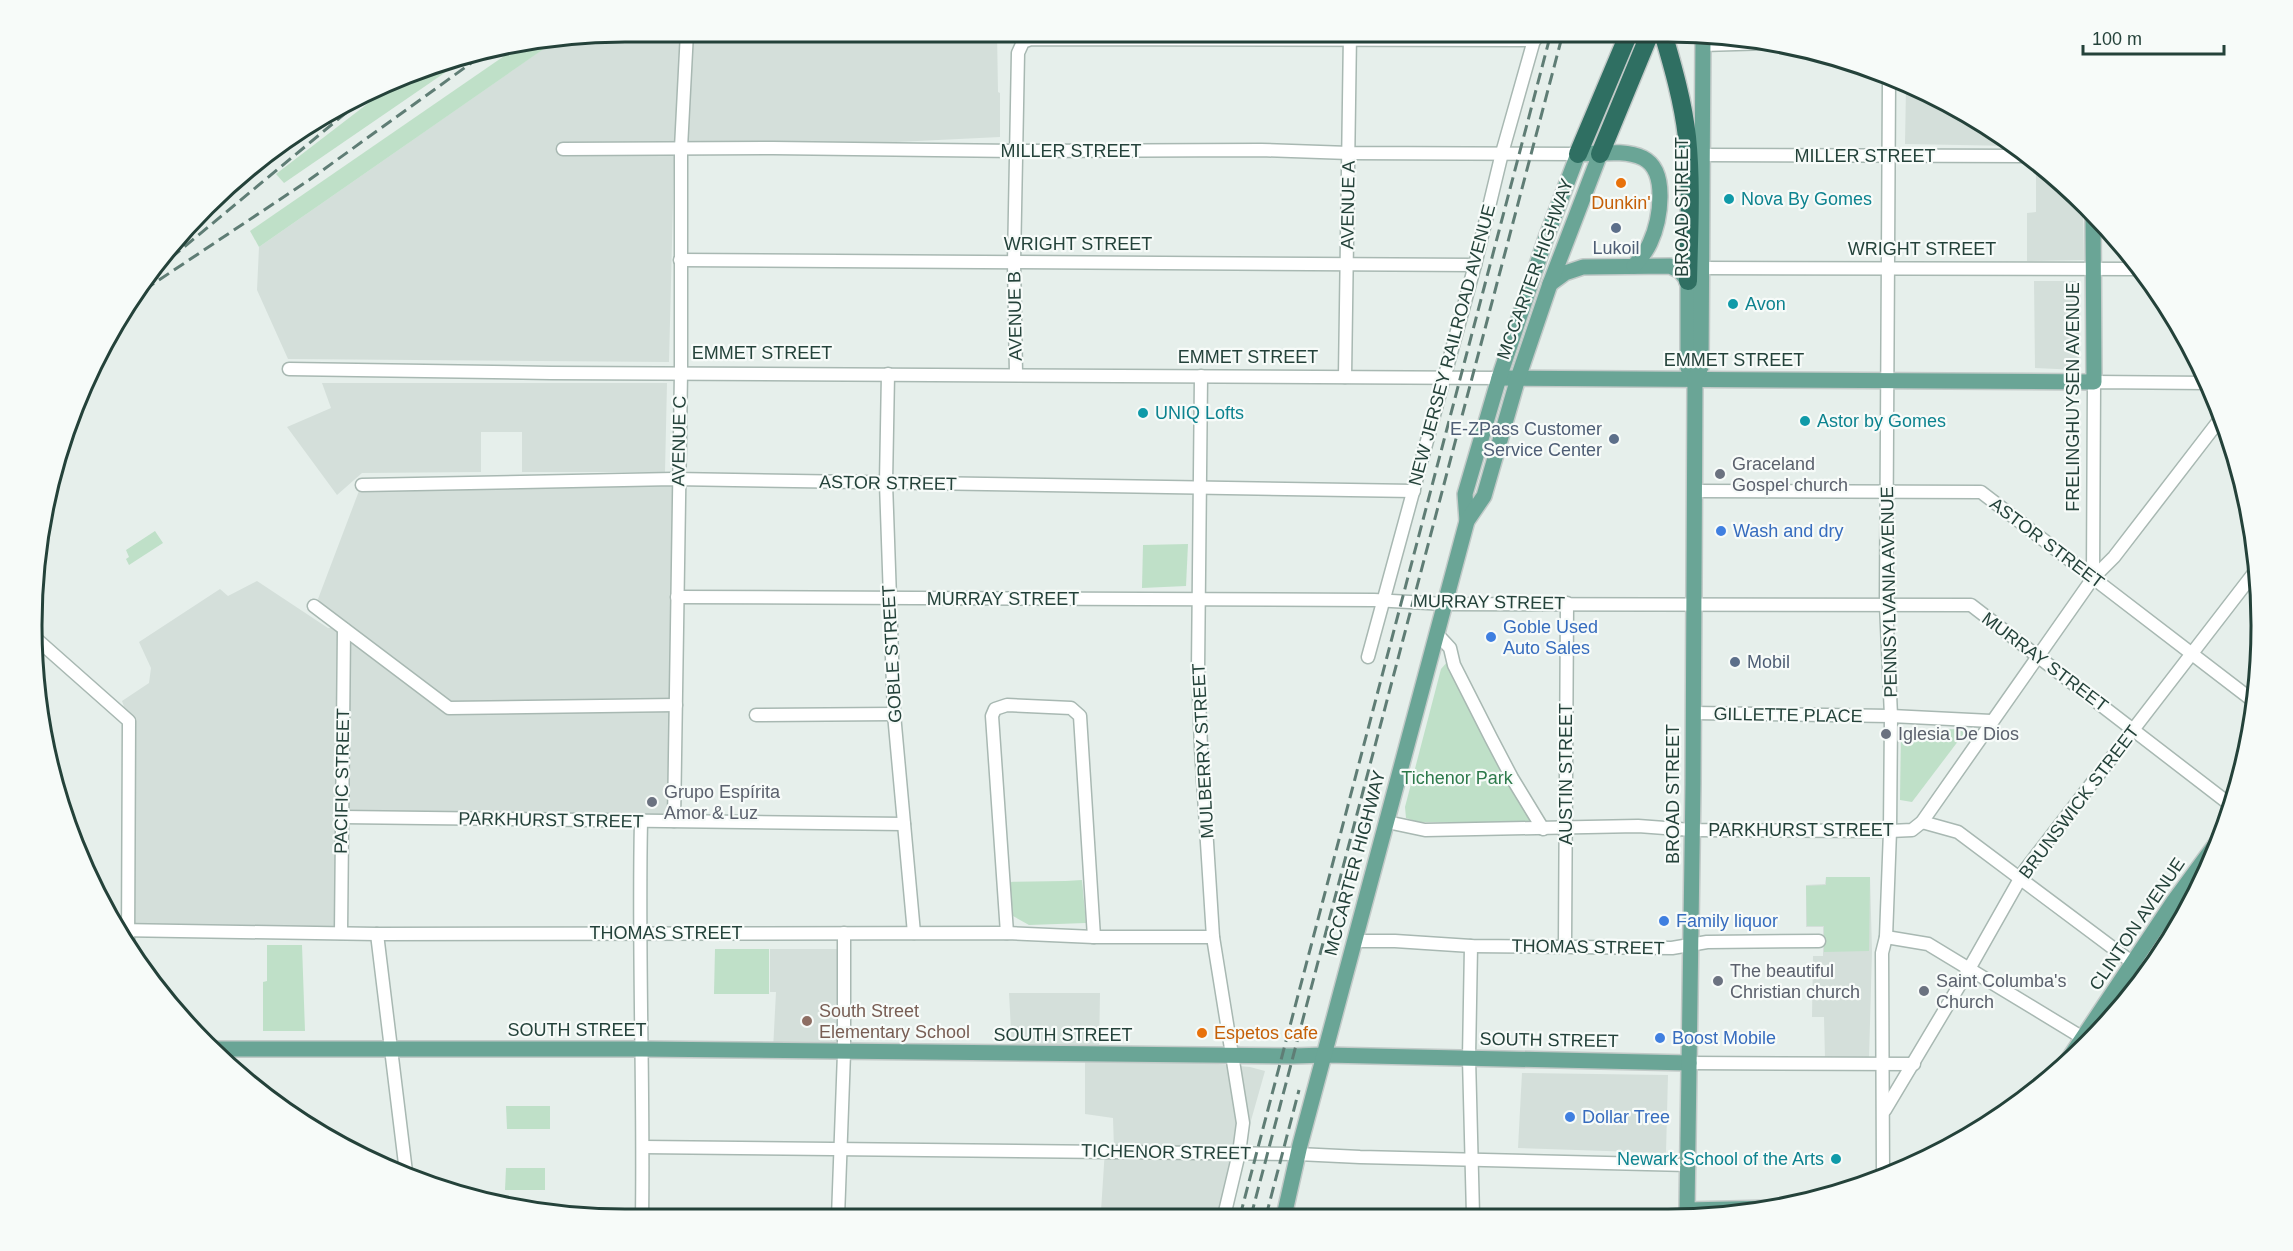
<svg xmlns="http://www.w3.org/2000/svg" width="2293" height="1251" viewBox="0 0 2293 1251" font-family="Arial,sans-serif">
<style>
.built{fill:#d4dfda}
.green{fill:#bfe0c8}
.lines{fill:none;stroke-linecap:round;stroke-linejoin:round}
.minor-casing{stroke:#a8b8b2;stroke-width:15}
.major-casing{stroke:#c2cac8;stroke-width:18}
.highway-casing{stroke:#c2cac8;stroke-width:21}
.minor{stroke:#fff;stroke-width:12}
.major{stroke:#6aa596;stroke-width:15}
.highway{stroke:#2f6f62;stroke-width:18}
.rail{stroke:#5f7d75;stroke-width:3;stroke-dasharray:12 6;stroke-linecap:butt}
.food-dot{fill:#e8710a;stroke:#f7fbf9;stroke-width:2}
.culture-dot{fill:#0f9aa8;stroke:#f7fbf9;stroke-width:2}
.service-dot{fill:#5c6f8a;stroke:#f7fbf9;stroke-width:2}
.worship-dot{fill:#6b7280;stroke:#f7fbf9;stroke-width:2}
.shop-dot{fill:#3f7fe0;stroke:#f7fbf9;stroke-width:2}
.education-dot{fill:#8d6e63;stroke:#f7fbf9;stroke-width:2}
.labels{text-anchor:middle;dominant-baseline:central;stroke-width:4.5;stroke-linejoin:round;paint-order:stroke}
.street-label{font-size:18px;fill:#24423a;stroke:#f7fbf9}
.culture-label{font-size:18px;fill:#0d838f;stroke:#f7fbf9;text-anchor:start}
.food-label{font-size:18px;fill:#c56008;stroke:#f7fbf9}
.service-label{font-size:18px;fill:#4e5e75;stroke:#f7fbf9}
.worship-label{font-size:18px;fill:#5b616d;stroke:#f7fbf9;text-anchor:start}
.shop-label{font-size:18px;fill:#366cbe;stroke:#f7fbf9;text-anchor:start}
.park-label{font-size:18px;fill:#2d7a4b;stroke:#f7fbf9}
.education-label{font-size:18px;fill:#785e54;stroke:#f7fbf9;text-anchor:start}
.rim{fill:none;stroke:#24423a;stroke-width:3}
</style>
<rect width="100%" height="100%" fill="#e6efeb"/>
<g class="built">
<path d="M626,32H997L998,92L1000,93V137L773,148H681L674,163L669,362L288,359L257,290L259,247L559,38Z"/>
<path d="M1906,87L1964,111L2014,146L1905,144Z"/>
<path d="M2036,162L2059,179L2083,205L2084,260L2027,261V213L2036,212Z"/>
<path d="M2034,281H2080L2079,370L2035,368Z"/>
<path d="M322,383H667L665,472H522V432H481V472L362,473L337,495L287,427L331,408Z"/>
<path d="M678,479L674,821L342,817L341,933L129,926V721L122,701L149,683L151,668L139,642L220,589L228,596L257,581L328,628H343L318,599L362,483Z"/>
<path d="M1826,877H1870L1872,951L1869,1059H1825L1824,1017H1812L1813,956H1823V927H1806V885L1825,884Z"/>
<path d="M770,949H844L837,1052L773,1050L776,992H770Z"/>
<path d="M1009,993H1100L1099,1053L1250,1067L1265,1071L1224,1216L1030,1217V1213L1101,1211L1105,1149H1114L1113,1118L1085,1114V1052L1012,1049Z"/>
<path d="M1522,1073L1668,1075L1666,1153L1518,1148Z"/>
</g>
<g class="green">
<path d="M543,40L548,46L259,247L250,231L526,41Z"/>
<path d="M475,52L284,183L276,174L401,78L434,63Z"/>
<path d="M155,531L163,543L129,565L126,559L129,557L126,550Z"/>
<path d="M1188,544L1186,586L1142,588L1143,545Z"/>
<path d="M1448,661L1503,775L1531,819L1529,823L1418,822L1406,818L1405,807L1441,669Z"/>
<path d="M1964,729L1965,732L1912,802L1900,800L1901,730Z"/>
<path d="M1826,877H1870L1869,951L1824,952V926H1807L1806,886L1826,885Z"/>
<path d="M1082,880L1086,923L1029,925L1013,916L1010,882C1034,881 1058,882 1082,880Z"/>
<path d="M267,945H302L305,1031H263V982L267,981Z"/>
<path d="M715,949H769V994H714Z"/>
<path d="M506,1106H550V1129H507Z"/>
<path d="M506,1168H545V1190H505Z"/>
</g>
<g class="lines">
<g class="minor-casing">
<g id="minor">
<path d="M1702,45L1770,43"/>
<path d="M563,149L773,148L1016,151L1261,150L1349,153L1578,154"/>
<path d="M1701,155L2028,156"/>
<path d="M680,260L1475,265"/>
<path d="M1702,268L2142,269"/>
<path d="M289,369L551,373L1499,378"/>
<path d="M888,374L886,483L894,714L914,933"/>
<path d="M1016,374L1014,263L1018,53L1023,42L1031,39L1535,40"/>
<path d="M1201,376L1198,670L1201,748L1213,937L1243,1123L1239,1153L1224,1216"/>
<path d="M1345,377L1350,33"/>
<path d="M362,485L674,479L1414,491"/>
<path d="M1694,491L1981,492L2256,703"/>
<path d="M2093,578L2094,382L2208,383"/>
<path d="M677,597L1374,600L1445,604L1971,605L2232,806"/>
<path d="M314,606L449,708L676,705"/>
<path d="M1438,635L1450,648L1454,665L1491,738L1512,778L1543,829"/>
<path d="M33,636L129,721L128,948"/>
<path d="M1368,657L1475,265L1502,153L1536,33"/>
<path d="M1693,713L1891,716L1991,721"/>
<path d="M756,715L894,714"/>
<path d="M342,817L904,824"/>
<path d="M641,821C638,953 644,1086 642,1218"/>
<path d="M674,821L681,372V148L687,32"/>
<path d="M1387,822L1425,830L1638,826L1692,830L1890,831L1912,830L1922,822L2093,578L2114,557L2221,418"/>
<path d="M1922,822L1958,832L2133,963"/>
<path d="M118,930L377,934L1007,933L1094,937H1213"/>
<path d="M341,933L344,629"/>
<path d="M1007,933L992,716L995,709L1007,705L1071,708L1080,716L1094,937"/>
<path d="M377,934L406,1172"/>
<path d="M1886,937L1928,944L2083,1038"/>
<path d="M1356,941H1395L1471,946L1672,948L1707,942L1819,941"/>
<path d="M1565,945L1567,603"/>
<path d="M1471,946L1469,1058L1473,1215"/>
<path d="M1689,1063L1914,1064"/>
<path d="M1885,1110L1965,976L2025,870L2257,569"/>
<path d="M643,1147L1298,1154L1360,1157L1688,1165"/>
<path d="M1883,1176L1882,953L1886,937L1890,831L1891,716L1886,604L1889,80"/>
<path d="M838,1217L844,1053V933"/>
</g>
</g>
<g class="major-casing">
<g id="major">
<path d="M1550,284L1565,273L1583,267L1670,266L1680,271L1688,281V368L1695,379"/>
<path d="M1499,378L2094,382L2093,215"/>
<path d="M1467,521L1465,494L1499,378L1546,238L1578,154C1598,154 1625,149 1643,158C1669,171 1660,221 1650,243C1646,252 1640,259 1634,266"/>
<path d="M212,1049H642L1293,1056L1326,1055L1689,1063"/>
<path d="M2066,1063L2174,901L2221,837"/>
<path d="M1687,1210L1772,1208"/>
<path d="M1689,1215L1687,1210L1693,784L1695,379L1701,367L1703,33"/>
<path d="M1284,1216L1300,1145L1467,521L1484,496L1518,378L1550,284L1600,154"/>
</g>
</g>
<g class="highway-casing">
<g id="highway">
<path d="M1663,33C1673,67 1683,102 1687,137C1692,184 1689,233 1688,281"/>
<path d="M1578,154L1629,33"/>
<path d="M1600,154L1650,33"/>
</g>
</g>
<use href="#minor" class="minor"/>
<use href="#major" class="major"/>
<use href="#highway" class="highway"/>
<g class="rail">
<path d="M243,174L285,140"/>
<path d="M143,281L371,92"/>
<path d="M129,300L309,180L492,48"/>
<path d="M1240,1216L1551,33"/>
<path d="M1251,1216L1563,33"/>
<path d="M1266,1216L1299,1090"/>
</g>
</g>
<g class="food-dot">
<circle cx="1621" cy="183" r="6"/>
<circle cx="1202" cy="1033" r="6"/>
</g>
<g class="culture-dot">
<circle cx="1729" cy="199" r="6"/>
<circle cx="1733" cy="304" r="6"/>
<circle cx="1143" cy="413" r="6"/>
<circle cx="1805" cy="421" r="6"/>
<circle cx="1836" cy="1159" r="6"/>
</g>
<g class="service-dot">
<circle cx="1616" cy="228" r="6"/>
<circle cx="1614" cy="439" r="6"/>
<circle cx="1735" cy="662" r="6"/>
</g>
<g class="worship-dot">
<circle cx="1720" cy="474" r="6"/>
<circle cx="1886" cy="734" r="6"/>
<circle cx="652" cy="802" r="6"/>
<circle cx="1718" cy="981" r="6"/>
<circle cx="1924" cy="991" r="6"/>
</g>
<g class="shop-dot">
<circle cx="1721" cy="531" r="6"/>
<circle cx="1491" cy="637" r="6"/>
<circle cx="1664" cy="921" r="6"/>
<circle cx="1660" cy="1038" r="6"/>
<circle cx="1570" cy="1117" r="6"/>
</g>
<circle class="education-dot" cx="807" cy="1021" r="6"/>
<g class="labels">
<g class="street-label">
<text x="1071" y="151">MILLER STREET</text>
<text x="1865" y="156">MILLER STREET</text>
<text transform="translate(1348 205) rotate(-89)">AVENUE A</text>
<text transform="translate(1682 207) rotate(-90)">BROAD STREET</text>
<text x="1078" y="244">WRIGHT STREET</text>
<text x="1922" y="249">WRIGHT STREET</text>
<text transform="translate(1535 269) rotate(-70)">MCCARTER HIGHWAY</text>
<text transform="translate(1015 316) rotate(-91)">AVENUE B</text>
<text transform="translate(1452 345) rotate(-75)">NEW JERSEY RAILROAD AVENUE</text>
<text x="762" y="353">EMMET STREET</text>
<text x="1248" y="357">EMMET STREET</text>
<text x="1734" y="360">EMMET STREET</text>
<text transform="translate(2073 397) rotate(-90)">FRELINGHUYSEN AVENUE</text>
<text transform="translate(679 441) rotate(-89)">AVENUE C</text>
<text transform="translate(888 483) rotate(1)">ASTOR STREET</text>
<text transform="translate(2047 543) rotate(37)">ASTOR STREET</text>
<text transform="translate(1889 592) rotate(-91)">PENNSYLVANIA AVENUE</text>
<text x="1003" y="599">MURRAY STREET</text>
<text transform="translate(1489 602) rotate(1)">MURRAY STREET</text>
<text transform="translate(892 654) rotate(-93)">GOBLE STREET</text>
<text transform="translate(2045 662) rotate(37)">MURRAY STREET</text>
<text transform="translate(1788 715) rotate(1)">GILLETTE PLACE</text>
<text transform="translate(1203 751) rotate(-93)">MULBERRY STREET</text>
<text transform="translate(1566 774) rotate(-90)">AUSTIN STREET</text>
<text transform="translate(342 781) rotate(-89)">PACIFIC STREET</text>
<text transform="translate(1673 794) rotate(-90)">BROAD STREET</text>
<text transform="translate(2079 802) rotate(-53)">BRUNSWICK STREET</text>
<text transform="translate(551 820) rotate(1)">PARKHURST STREET</text>
<text x="1801" y="830">PARKHURST STREET</text>
<text transform="translate(1355 863) rotate(-75)">MCCARTER HIGHWAY</text>
<text transform="translate(2137 924) rotate(-56)">CLINTON AVENUE</text>
<text x="666" y="933">THOMAS STREET</text>
<text transform="translate(1588 947) rotate(1)">THOMAS STREET</text>
<text x="577" y="1030">SOUTH STREET</text>
<text x="1063" y="1035">SOUTH STREET</text>
<text transform="translate(1549 1040) rotate(1)">SOUTH STREET</text>
<text transform="translate(1166 1152) rotate(1)">TICHENOR STREET</text>
</g>
<g class="culture-label">
<text x="1741" y="199">Nova By Gomes</text>
<text x="1745" y="304">Avon</text>
<text x="1155" y="413">UNIQ Lofts</text>
<text x="1817" y="421">Astor by Gomes</text>
<text x="1824" y="1159" text-anchor="end">Newark School of the Arts</text>
</g>
<g class="food-label">
<text x="1621" y="203">Dunkin'</text>
<text x="1214" y="1033" text-anchor="start">Espetos cafe</text>
</g>
<g class="service-label">
<text x="1616" y="248">Lukoil</text>
<text x="1602" y="429" text-anchor="end">E-ZPass Customer<tspan x="1602" dy="21">Service Center</tspan></text>
<text x="1747" y="662" text-anchor="start">Mobil</text>
</g>
<g class="worship-label">
<text x="1732" y="464">Graceland<tspan x="1732" dy="21">Gospel church</tspan></text>
<text x="1898" y="734">Iglesia De Dios</text>
<text x="664" y="792">Grupo Espírita<tspan x="664" dy="21">Amor &amp; Luz</tspan></text>
<text x="1730" y="971">The beautiful<tspan x="1730" dy="21">Christian church</tspan></text>
<text x="1936" y="981">Saint Columba's<tspan x="1936" dy="21">Church</tspan></text>
</g>
<g class="shop-label">
<text x="1733" y="531">Wash and dry</text>
<text x="1503" y="627">Goble Used<tspan x="1503" dy="21">Auto Sales</tspan></text>
<text x="1676" y="921">Family liquor</text>
<text x="1672" y="1038">Boost Mobile</text>
<text x="1582" y="1117">Dollar Tree</text>
</g>
<g class="park-label">
<text x="1457" y="778">Tichenor Park</text>
</g>
<g class="education-label">
<text x="819" y="1011">South Street<tspan x="819" dy="21">Elementary School</tspan></text>
</g>
</g>
<path d="M0 0H2293V1251H0ZM625 42H1668A583 583 0 0 1 2251 625V626A583 583 0 0 1 1668 1209H625A583 583 0 0 1 42 626V625A583 583 0 0 1 625 42Z" fill="#f7fbf9" fill-rule="evenodd"/>
<path class="rim" d="M625 42H1668A583 583 0 0 1 2251 625V626A583 583 0 0 1 1668 1209H625A583 583 0 0 1 42 626V625A583 583 0 0 1 625 42Z"/>
<path d="M2083 45v9h141v-9" fill="none" stroke="#24423a" stroke-width="3"/>
<text x="2092" y="45" font-size="18" fill="#24423a" stroke="#f7fbf9" stroke-width="4.5" paint-order="stroke">100 m</text>
</svg>
